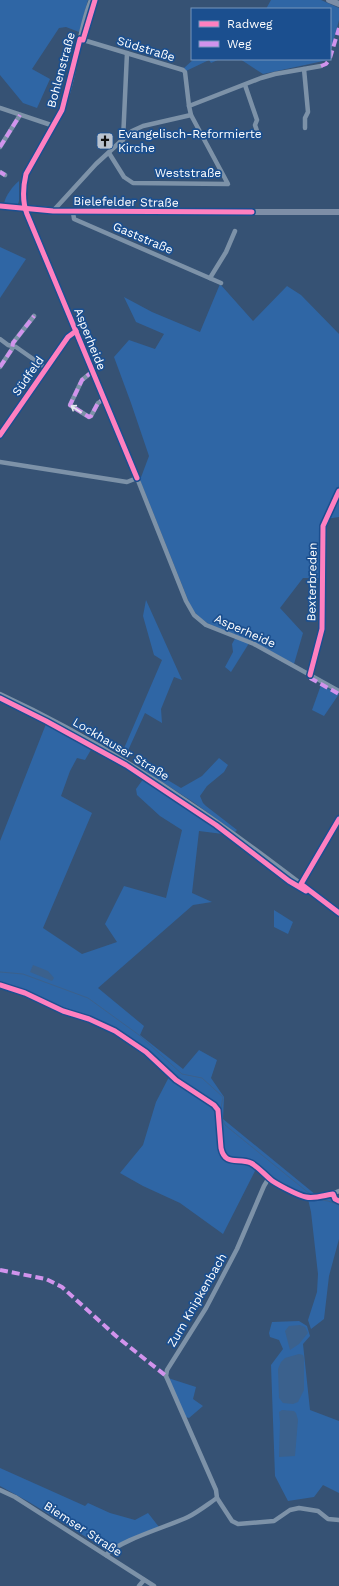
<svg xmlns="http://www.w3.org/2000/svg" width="339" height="1586" viewBox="0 0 339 1586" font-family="'Work Sans',sans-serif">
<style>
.green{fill:#2f66a5}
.water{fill:#3b618d}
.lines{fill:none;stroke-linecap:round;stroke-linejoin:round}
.stream{stroke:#3b618d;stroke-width:1}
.minor{stroke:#7d92a8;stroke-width:4.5}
.major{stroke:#7d8ea7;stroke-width:6}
.quiet{stroke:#d193ec;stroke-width:4;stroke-dasharray:8 4;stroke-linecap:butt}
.cycleway-casing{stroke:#1b4f8f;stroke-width:8}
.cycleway{stroke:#ff80c0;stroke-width:5}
.oneway{stroke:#e5e9ee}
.labels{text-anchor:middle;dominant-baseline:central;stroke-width:3.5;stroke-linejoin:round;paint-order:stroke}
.street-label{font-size:12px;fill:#fff;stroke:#1b4f8f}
.poi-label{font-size:12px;fill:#fff;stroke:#1b4f8f;text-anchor:start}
</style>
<rect width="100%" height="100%" fill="#365274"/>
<g class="green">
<path d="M0,0H88L79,32L66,27L59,28L32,69L50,79L37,108L23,103L0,75Z"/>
<path d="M271,0H321L339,8V20L330,54V9H266Z"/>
<path d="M194,59H220L211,63L209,60L186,71L184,68Z"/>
<path d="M240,59H329L328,60L263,74Z"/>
<path d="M19,181V201L18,204H4C5,196 13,186 19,181Z"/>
<path d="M0,247L26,259L0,298Z"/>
<path d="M220,284L253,321L287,286L301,295L339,334V488L321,525V578H303L280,608L303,633L294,664L251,640L231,672L225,667L233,652L232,644L237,635C218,629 200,623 190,605L140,480L149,456L131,403L114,357L129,340L155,349L164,334L136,322L124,297L152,312L200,332Z"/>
<path d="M339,494V517L326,519Z"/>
<path d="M146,600L182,680L174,677L161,709L162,723L145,713L126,755L122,753L162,660L154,655L143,616Z"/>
<path d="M321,685L339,694L324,716L312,710Z"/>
<path d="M46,724L92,748L85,760L77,758L70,771L61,796L92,813L43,928L82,954L117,942L105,924L124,886L166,898L182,830L160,816L137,795L136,789L144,778L194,810L239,843L223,834L199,831L192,893L212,902L193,905L98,988L144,1026L140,1035L183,1069L199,1050L217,1060L211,1078L224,1097L223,1119L316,1195C295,1196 274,1181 259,1167L256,1169L223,1234L180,1203L143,1186L120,1173L143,1145L156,1102L169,1077L145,1054L114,1033L25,995L0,989V841Z"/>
<path d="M219,758L228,765L224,772L207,786L200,796L203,803L206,806L237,830L235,832L193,802L144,770L146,767L181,788L202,776Z"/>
<path d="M274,910L293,922L288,934L274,927Z"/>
<path d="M331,1196L335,1202L339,1204V1239L329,1276L324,1319L311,1329L308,1320L317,1292L318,1274L311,1212L308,1199Z"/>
<path d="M299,1321L307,1326L310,1336L303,1344L310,1410L339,1421V1493L323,1485L314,1497L288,1501L275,1476L271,1365L283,1349L279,1340L270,1337L269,1333L272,1322Z"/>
<path d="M168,1378L196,1387L193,1399L203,1406L189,1418L186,1417Z"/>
<path d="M0,1468L85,1506L88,1503L110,1513L135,1520L148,1513L159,1527L140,1534L107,1550L29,1502L0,1486Z"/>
</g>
<g class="water">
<path d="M33,965L48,971L54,978L52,981L30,972Z"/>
<path d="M300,1325L305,1327L308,1333L299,1344L290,1350L285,1331L289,1326Z"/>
<path d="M299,1354L303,1355L304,1358V1390L298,1402L293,1404L283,1403L279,1398L278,1369L281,1362L285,1358Z"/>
<path d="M282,1410L294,1411L296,1413L298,1420L295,1456L279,1457L280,1422L279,1412Z"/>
</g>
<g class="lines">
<g class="stream">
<path d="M0,972L23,974L88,998L139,1035L182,1074L202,1078L223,1097L220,1114L225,1125L310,1194"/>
<path d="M317,1199L328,1201L339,1205"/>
</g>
<g class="minor">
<path d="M91,0C76,36 77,76 61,112C45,148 17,164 25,208L139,483L186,601L194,615L206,625L254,644L339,691"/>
<path d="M80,39L183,70L185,72L189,106L191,115L228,184L133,183L124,177L109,153"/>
<path d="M304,69L308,112L305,118V128"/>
<path d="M245,85L257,120L255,125L258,134"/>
<path d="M189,106L261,78L275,74L321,66"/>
<path d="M0,108L54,126"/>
<path d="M123,140L127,53"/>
<path d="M0,147L20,115"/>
<path d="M0,172L5,175"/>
<path d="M53,211L96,164L132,131L143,126L191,115"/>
<path d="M73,212L74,219L221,283"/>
<path d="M210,278L226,252L235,231"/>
<path d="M0,339L8,345L16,347L46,368"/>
<path d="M0,367L12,349L13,343L34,316"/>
<path d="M93,371L82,380L70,405L89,417L91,416L98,403L104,399"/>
<path d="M0,435L68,337L76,331"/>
<path d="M0,462L127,482L137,478"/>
<path d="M310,675L322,629L323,526L339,491"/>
<path d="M0,694C69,726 135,765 197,808C246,841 292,877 339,913"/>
<path d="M301,884L339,819"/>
<path d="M0,1490L15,1497L154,1586"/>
<path d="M217,1498L232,1521L238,1524L274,1521L290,1510L299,1508L318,1511L328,1519L339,1520"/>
<path d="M106,1555C118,1541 169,1526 188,1517C198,1512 208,1504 217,1498L216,1490L166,1376L167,1370L206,1308L237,1249L264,1186L267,1181L271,1180C299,1191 306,1206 339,1191"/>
<path d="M139,1586L144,1580"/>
</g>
<g class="major">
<path d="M329,0L339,4"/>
<path d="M0,206L73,212H339"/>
</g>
<g class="quiet">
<path d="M330,58L339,28"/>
<path d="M321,66L326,64L330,59"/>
<path d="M0,147L20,115"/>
<path d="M0,172L5,175"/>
<path d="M0,367L12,349L13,343L34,316"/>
<path d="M93,371L82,380L70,405L89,417L91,416L98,403L104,399"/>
<path d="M310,678L339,694"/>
<path d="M0,1270L46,1279L62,1287L116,1336L166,1376"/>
</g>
<g class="cycleway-casing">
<g id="cycleway">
<path d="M95,0L83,40L80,39L62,110L26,174C23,187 22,201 27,214L137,478"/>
<path d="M0,206L53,211L252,212"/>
<path d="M0,435L68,337L76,331"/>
<path d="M310,675L322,629L323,526L339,491"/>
<path d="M0,698L46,721L126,765L216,825L289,881L306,891"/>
<path d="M339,819L301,884L339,913"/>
<path d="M0,985L25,993L63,1011L89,1019L115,1031L146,1052L176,1080L214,1105L218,1110L221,1148C225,1167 239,1157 251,1163C258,1167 263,1173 270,1179C274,1183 299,1196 306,1197C315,1199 325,1195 333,1194L335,1199L339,1201"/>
</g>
</g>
<use href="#cycleway" class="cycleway"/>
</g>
<defs><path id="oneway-shaft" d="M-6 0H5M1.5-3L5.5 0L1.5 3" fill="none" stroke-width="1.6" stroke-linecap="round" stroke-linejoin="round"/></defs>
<use class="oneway" href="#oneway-shaft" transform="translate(76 409) rotate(-147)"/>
<defs>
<g id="church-square" transform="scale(0.9)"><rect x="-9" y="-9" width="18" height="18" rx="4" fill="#b9c2ce" stroke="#1b4f8f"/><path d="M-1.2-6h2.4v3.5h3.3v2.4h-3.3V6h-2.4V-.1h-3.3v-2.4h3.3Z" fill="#111"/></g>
</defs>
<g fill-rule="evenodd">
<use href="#church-square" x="105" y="141"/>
</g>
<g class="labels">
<g class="street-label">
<text transform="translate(146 49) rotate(17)">Südstraße</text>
<text transform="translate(61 70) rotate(-75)">Bohlenstraße</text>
<text x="188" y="173">Weststraße</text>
<text transform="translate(126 202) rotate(1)">Bielefelder Straße</text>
<text transform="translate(143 238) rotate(23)">Gaststraße</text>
<text transform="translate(90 339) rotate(68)">Asperheide</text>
<text transform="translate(28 376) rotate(-55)">Südfeld</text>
<text transform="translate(312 582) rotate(-89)">Bexterbreden</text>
<text transform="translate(245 631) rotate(24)">Asperheide</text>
<text transform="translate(121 749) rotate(31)">Lockhauser Straße</text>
<text transform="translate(197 1300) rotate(-60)">Zum Knipkenbach</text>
<text transform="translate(83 1529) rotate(33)">Biemser Straße</text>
</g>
<g class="poi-label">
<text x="118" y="134">Evangelisch-Reformierte<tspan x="118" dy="14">Kirche</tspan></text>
</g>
</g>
<rect x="191" y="8" width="140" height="52" fill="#1b4f8f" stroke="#7695bc"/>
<rect x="199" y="21" width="20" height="6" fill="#ff80c0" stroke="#7695bc"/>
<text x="227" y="28" font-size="12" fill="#ffffff">Radweg</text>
<rect x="199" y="41" width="20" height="6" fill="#d193ec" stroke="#7695bc"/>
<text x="227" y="48" font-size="12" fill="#ffffff">Weg</text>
</svg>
